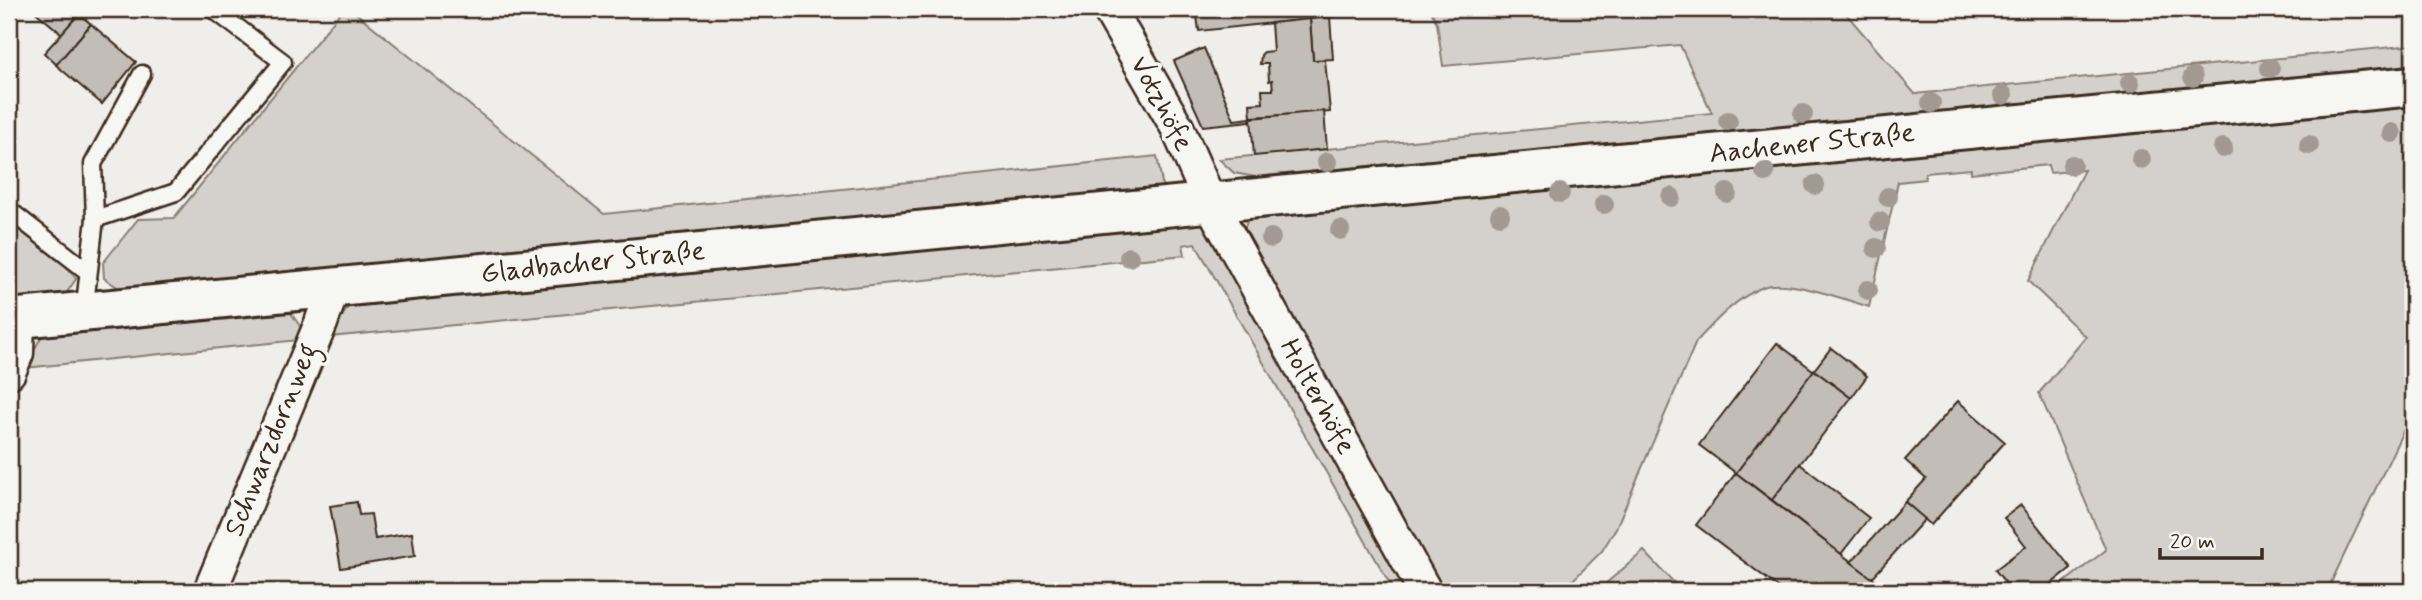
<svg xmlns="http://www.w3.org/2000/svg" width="2422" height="600" viewBox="0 0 2422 600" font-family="Mynerve,sans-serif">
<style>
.green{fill:#d4d1cc;stroke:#887e75;stroke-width:2}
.building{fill:#c2bdb7;stroke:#3b2a1e;stroke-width:2}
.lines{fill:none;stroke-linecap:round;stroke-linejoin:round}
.lane-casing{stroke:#3b2a1e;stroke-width:21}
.street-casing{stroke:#3b2a1e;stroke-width:37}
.secondary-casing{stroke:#3b2a1e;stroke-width:44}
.lane{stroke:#f6f6f2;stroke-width:16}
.street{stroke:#f6f6f2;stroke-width:32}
.secondary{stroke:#f6f6f2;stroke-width:38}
.tree{fill:#a19992}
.labels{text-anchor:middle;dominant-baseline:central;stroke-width:7;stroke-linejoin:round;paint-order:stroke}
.street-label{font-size:28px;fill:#3b2a1e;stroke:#f6f6f2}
</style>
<rect width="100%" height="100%" fill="#efeeea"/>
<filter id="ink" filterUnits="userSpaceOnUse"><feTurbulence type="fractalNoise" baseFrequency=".0143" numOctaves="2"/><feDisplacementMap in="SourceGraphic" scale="14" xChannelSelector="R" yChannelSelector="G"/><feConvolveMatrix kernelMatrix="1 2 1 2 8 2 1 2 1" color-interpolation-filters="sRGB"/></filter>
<g filter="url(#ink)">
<g class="green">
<path d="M343,9H351L604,214L1157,156L1163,188L120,289L104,278L103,263L138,219L174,218Z"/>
<path d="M1430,9H1842L1915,94L2413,45V67L1255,177L1234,173L1219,159L1712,113L1680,45L1443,66L1437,23Z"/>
<path d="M2413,106V410L2327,591H2053L2106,550L2039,393L2086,337L2028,281L2084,170L2050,173L2048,165L1971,173V169L1925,173V179L1898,182L1869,307C1845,299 1786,278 1763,287C1736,298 1715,321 1696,342L1616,528L1602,551L1562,591H1433L1239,242L1248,219L1577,184Z"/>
<path d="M9,222L67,267L76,279L65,295L9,300Z"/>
<path d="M1205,222L1415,591H1394L1195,243L1183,245L1185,255L329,337L350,304Z"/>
<path d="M288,309L309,339L24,368L43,334Z"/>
<path d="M1644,551L1682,591H1597Z"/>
</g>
<g class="building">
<path d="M73,9L79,14L62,34L33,10Z"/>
<path d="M1196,9H1309L1310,19L1199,31Z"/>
<path d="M1309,9H1336L1337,16L1310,19Z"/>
<path d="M79,14L91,24L57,65L44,53Z"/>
<path d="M1330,17L1333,59L1313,60L1310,19Z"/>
<path d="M1310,19L1313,60H1325L1330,112L1251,117L1250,104L1263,103L1262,90H1273L1272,80L1269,81L1268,64H1260L1261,55L1264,52L1273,51L1271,23Z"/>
<path d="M91,24L136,62L102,104L56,65Z"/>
<path d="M1204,48L1234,120L1251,118L1250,121L1203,126L1174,61Z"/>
<path d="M1324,111L1327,149L1254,156L1251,118Z"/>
<path d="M1777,343L1814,371L1736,473L1699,445Z"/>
<path d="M1831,348L1867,376L1851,398L1814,370Z"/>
<path d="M1814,370L1851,398L1772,500L1736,473Z"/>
<path d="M1958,401L2005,442L1931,525L1905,502L1926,479L1905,460Z"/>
<path d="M1800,464L1869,518L1841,554L1772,500Z"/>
<path d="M1736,473L1879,583L1873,591H1783L1696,525Z"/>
<path d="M357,502L359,515L371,514L375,539L412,533L415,556L341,568L330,506Z"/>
<path d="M1905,502L1925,519L1872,578L1851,562Z"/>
<path d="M2021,505L2071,568L2042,591H2012L1995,570L2026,546L2004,518Z"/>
<path d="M138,582L161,591H134Z"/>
</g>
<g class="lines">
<g class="lane-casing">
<g id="lane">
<path d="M9,210L87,271"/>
<path d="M95,219L176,192L283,62L213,9"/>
<path d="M84,312L95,219L93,164L142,74"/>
</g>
</g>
<g class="street-casing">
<g id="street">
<path d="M1109,9L1177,127L1210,202L1425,591"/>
<path d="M9,372L17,353L18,318"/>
<path d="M210,591L321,323L333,288"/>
</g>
</g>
<g class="secondary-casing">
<path id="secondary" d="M9,319L2413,86"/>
</g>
<use href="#lane" class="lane"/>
<use href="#street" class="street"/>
<use href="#secondary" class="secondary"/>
</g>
<g class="tree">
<circle cx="2270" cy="68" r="10"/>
<circle cx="2193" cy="77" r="10"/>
<circle cx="2130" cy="83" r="10"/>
<circle cx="2003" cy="95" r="10"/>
<circle cx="1931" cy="103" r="10"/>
<circle cx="1803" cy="114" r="10"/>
<circle cx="1728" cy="121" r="10"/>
<circle cx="2392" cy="133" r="10"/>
<circle cx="2309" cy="145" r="10"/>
<circle cx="2223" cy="148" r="10"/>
<circle cx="2141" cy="159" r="10"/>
<circle cx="1327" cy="162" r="10"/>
<circle cx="2072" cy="165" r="10"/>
<circle cx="1765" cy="172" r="10"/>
<circle cx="1815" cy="185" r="10"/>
<circle cx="1560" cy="193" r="10"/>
<circle cx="1727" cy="193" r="10"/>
<circle cx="1671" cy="197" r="10"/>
<circle cx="1888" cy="197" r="10"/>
<circle cx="1604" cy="204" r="10"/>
<circle cx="1500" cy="215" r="10"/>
<circle cx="1880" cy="222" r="10"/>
<circle cx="1340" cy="230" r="10"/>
<circle cx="1271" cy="238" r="10"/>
<circle cx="1876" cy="248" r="10"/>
<circle cx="1129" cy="257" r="10"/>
<circle cx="1868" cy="290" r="10"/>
</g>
</g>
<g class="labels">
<g class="street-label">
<text transform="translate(1161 104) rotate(62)">Votzhöfe</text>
<text transform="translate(1812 144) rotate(-6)">Aachener Straße</text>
<text transform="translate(593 263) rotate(-6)">Gladbacher Straße</text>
<text transform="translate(1317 397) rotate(61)">Holterhöfe</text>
<text transform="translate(272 440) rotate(-68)">Schwarzdornweg</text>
</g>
</g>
<rect width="2422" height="600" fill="none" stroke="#f6f6f2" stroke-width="35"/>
<rect x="18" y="18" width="2387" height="565" fill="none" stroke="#3b2a1e" stroke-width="2.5" filter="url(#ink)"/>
<path d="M2160 548v10h102v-10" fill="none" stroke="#3b2a1e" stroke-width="3.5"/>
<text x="2170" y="548" font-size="21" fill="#3b2a1e" stroke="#f6f6f2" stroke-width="5" paint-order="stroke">20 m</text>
</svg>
